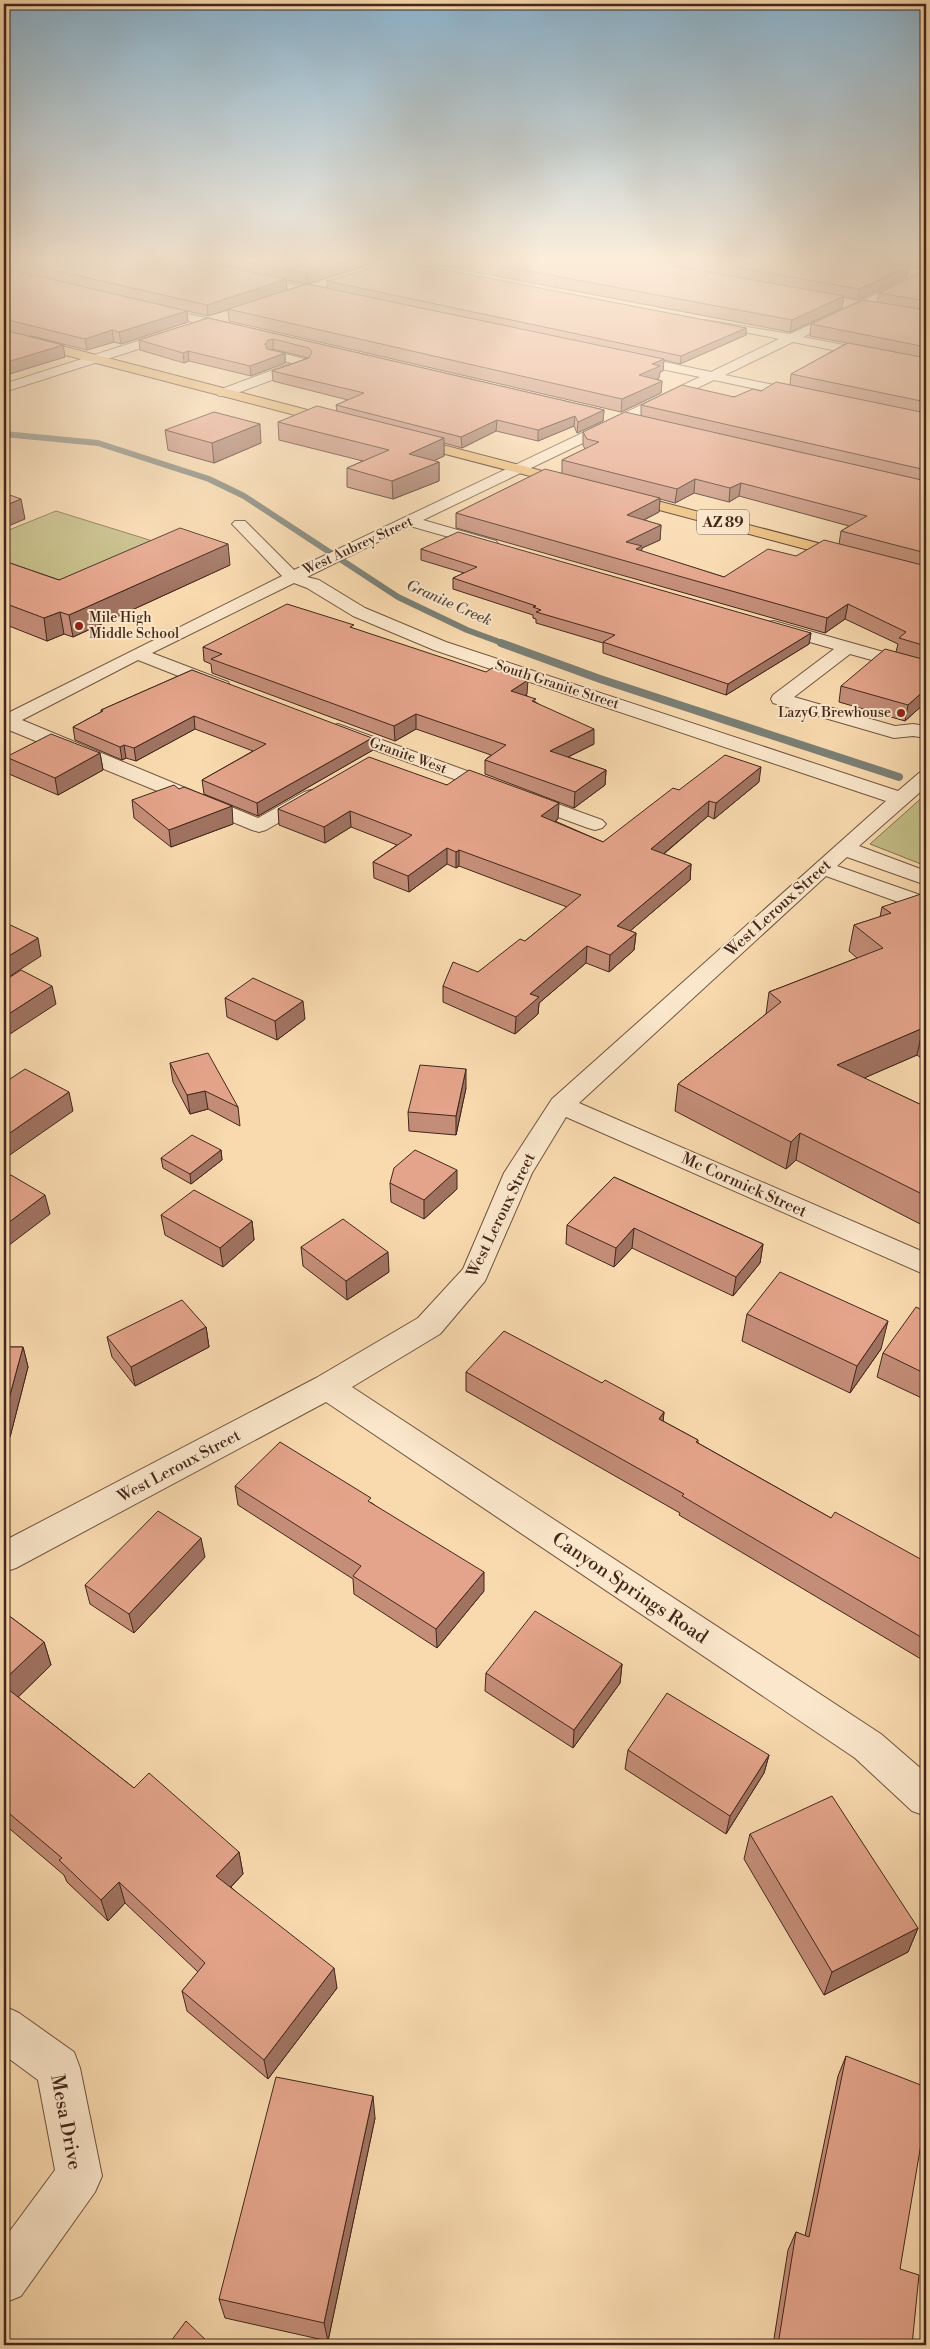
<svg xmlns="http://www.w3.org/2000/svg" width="930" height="2349" viewBox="0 0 930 2349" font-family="'Libre Bodoni',serif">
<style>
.green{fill:#c4be86;stroke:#847250}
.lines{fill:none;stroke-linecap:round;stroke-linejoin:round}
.stream-far1{stroke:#7a7f76;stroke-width:6}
.stream{stroke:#7a7f76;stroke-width:8}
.minor-casing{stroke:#705440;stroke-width:2}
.major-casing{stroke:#43271b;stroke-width:2}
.minor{fill:#fbe7cb;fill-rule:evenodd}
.major{fill:#ecbd78;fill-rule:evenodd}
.wall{fill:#c48d78;stroke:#43271b;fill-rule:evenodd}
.shaded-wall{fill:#a07361;stroke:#43271b}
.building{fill:#e4a48b;stroke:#43271b}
.poi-dot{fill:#8f2418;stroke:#fbe7cb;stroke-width:2}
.labels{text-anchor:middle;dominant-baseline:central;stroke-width:4;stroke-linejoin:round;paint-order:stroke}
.far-street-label{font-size:14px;fill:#43271b;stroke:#fbe7cb}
.far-poi-label{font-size:14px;fill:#43271b;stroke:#fbe7cb;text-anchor:start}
.shield{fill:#fbe7cb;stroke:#7a6150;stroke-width:1}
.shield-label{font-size:15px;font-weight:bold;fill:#43271b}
.far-water-label{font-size:15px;font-style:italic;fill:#5a4c41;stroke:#fbe7cb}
.street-label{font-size:16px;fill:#43271b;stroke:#fbe7cb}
.near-street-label{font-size:19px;fill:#43271b;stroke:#fbe7cb}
</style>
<rect width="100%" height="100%" fill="#f9daaf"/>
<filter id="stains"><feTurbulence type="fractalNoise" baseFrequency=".004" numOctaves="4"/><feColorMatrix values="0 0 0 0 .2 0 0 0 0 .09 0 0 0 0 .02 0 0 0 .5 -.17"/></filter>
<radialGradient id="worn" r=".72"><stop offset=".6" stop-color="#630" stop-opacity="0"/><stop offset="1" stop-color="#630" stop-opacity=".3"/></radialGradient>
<g class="green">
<path d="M56,511L172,547L68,595L4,573V532Z"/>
<path d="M926,794V866L870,844Z"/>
</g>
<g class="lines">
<path class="stream-far1" d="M4,434L98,443L209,479L244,496L398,597L467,630L505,644"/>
<path class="stream" d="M501,643L600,679L899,777"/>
<g class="minor-casing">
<g id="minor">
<path d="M926,271V278L803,337L926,361V369L793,342L725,375L808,392L810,395L808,398L803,399L714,380L423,520L496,541L498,544L496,547H484L410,526L307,577L319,580L365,608L446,642L898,791L919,773L926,771V787L859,846L926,871V885L847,857L837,866L926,897V912L826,876L579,1103L926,1253V1275L566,1117L532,1173L485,1281L440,1334L352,1387L881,1734L926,1773V1816L912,1811L855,1758L326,1402L16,1568L4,1572V1541L316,1378L418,1318L463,1269L504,1173L552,1099L886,801L434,650L353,616L307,588L294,583L152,653L228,682L230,686L228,690H214L138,660L22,720L258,818L304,792L311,790L318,792L321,796L318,800L266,830L259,832L252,830L4,728V715L282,576L235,527L232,524L235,521H245L294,570L700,377L623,361L621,358L623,355L627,354L711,372L779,339L705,324V320L790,334Z"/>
<path d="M250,275L330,292L336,295L330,298L246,280V276Z"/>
<path d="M151,306L242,326L244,329L238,333L147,311L145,309Z"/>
<path d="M175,329L179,330V336L4,392V384Z"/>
<path d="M273,351L309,360L311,363L309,366L229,396H219L217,393L219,390L292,363L269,358L267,355L269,352Z"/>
<path d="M774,621L926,664V675L850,654L794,697L895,726L913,724L926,726V738L913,736L894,738L773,703L771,699L773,695L834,649L768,630L765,626L768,622Z"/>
<path d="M338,724L602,820L606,824L602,828L595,830L588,828L331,734L328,730L331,726Z"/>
<path d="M4,2006L19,2013L74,2052L80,2068L102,2176L95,2192L21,2296L4,2303V2239L55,2170L38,2080L4,2055Z"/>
</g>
</g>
<g class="major-casing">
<g id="major">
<path d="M4,331L342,419L344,422L337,426L4,339Z"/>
<path d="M408,436L577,480L579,483L572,487L403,443L401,440L403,437Z"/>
<path d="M623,492L856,553L858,556L850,561L618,499L616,496L618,493Z"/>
</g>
</g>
<use href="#minor" class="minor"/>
<use href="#major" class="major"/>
</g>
<g class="wall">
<path d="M4,261H382L308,284L327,288V281L746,328V335L680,364L664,360L663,371L660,372L659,378L657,379L662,381L661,393L621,412L229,321L228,310L208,316L187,311L188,322L121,344L114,342L87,350L31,336L63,345L65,357L6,375L4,374ZM286,280L306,284L287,290Z"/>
<path d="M417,261H926V269L908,267L907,277L858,300L843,297L842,308L790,332Z"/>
<path d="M926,270V702L905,721L839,702L841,686L896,652L898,644L845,619L825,633L456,528V513L562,473V460L585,449L583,445V432L641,416V405L734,397L761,391L790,385L791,374L847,343L810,336L811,324L877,302L879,293ZM694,493L729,502L739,496L849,526L841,531L839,544L724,577L641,551L642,548L660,540L661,525L644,520L659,512L660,499L675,503Z"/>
<path d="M208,318L604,410L603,421L577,433L574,426L538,441L496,431L462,448L444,443V456L433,461L439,462V481L393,499L347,487V468L363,461L279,440L278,422L337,411L336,405L348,400L273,381L272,371L308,358L273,349L270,350L285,353V363L251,376L189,361L184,363L140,350L139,340Z"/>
<path d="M165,430L261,443L214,463L168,450Z"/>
<path d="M421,549L811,633L809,644L726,695L603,653V643L536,623V619L533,618V615L453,589V578L464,573L421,560Z"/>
<path d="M4,561L59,580L230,565L73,637L64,634L47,641L4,624Z"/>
<path d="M354,629L527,694L526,695L594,744L568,757L606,770L605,785L574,808L485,774V760L491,755L416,729L395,741L212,673L211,664L204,661L203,647Z"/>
<path d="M192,670L373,750L258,816L204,794L202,780L253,751L195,729L136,761L126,758L122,760L75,740L73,727L101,712V710Z"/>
<path d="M100,753L103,770L58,795L9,774L6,757Z"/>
<path d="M759,782L714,819L708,816L664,854L691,864L690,880L630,931L636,933L634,950L609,972L586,963L539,1003L538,1014L515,1034L443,1002V986L478,972L525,941L567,907L459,866L456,868L447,864L409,892L374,878L373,862L397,845L351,827L325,843L279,825L278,809L447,785L558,819L555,821L603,842L679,790Z"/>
<path d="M179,789L233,824L171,847L134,818L132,800Z"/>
<path d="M926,898V1062L917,1055L864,1078L926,1107V1227L796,1160L786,1169L675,1111L678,1084L766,1014L769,992L857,958L849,951L854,925L880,917L882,907Z"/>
<path d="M225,998L305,1019L277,1040L227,1017Z"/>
<path d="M170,1063L238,1107L240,1126L208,1109L190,1114L173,1082Z"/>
<path d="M466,1088L456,1135L409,1131L408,1112Z"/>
<path d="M221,1150L222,1160L191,1184L163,1168L161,1158Z"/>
<path d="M614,1177L763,1244L760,1263L733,1296L632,1248L614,1267L566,1244L567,1225Z"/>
<path d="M390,1183L457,1189L424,1219L391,1202Z"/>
<path d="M161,1215L252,1221L254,1240L223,1267L165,1235Z"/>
<path d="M301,1247L389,1272L347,1300L303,1266Z"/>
<path d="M926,1312V1400L877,1377L883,1353Z"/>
<path d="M747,1314L881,1349L850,1393L742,1341Z"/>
<path d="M206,1327L209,1347L135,1386L112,1357L107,1337Z"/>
<path d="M4,1347H23L28,1367L10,1437H4Z"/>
<path d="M466,1372L602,1383L664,1412L663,1421L698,1440V1443L831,1518L926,1562V1662L679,1515L680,1513L466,1391Z"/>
<path d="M235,1486L372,1503L484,1591L437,1648L354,1594L353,1579L238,1505Z"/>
<path d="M205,1557L134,1633L90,1604L85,1585Z"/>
<path d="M4,1612L44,1642L51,1665L18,1697L134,1788L239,1852L243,1874L231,1887L337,1988L268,2079L187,2011L182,1991L198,1972L125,1903L108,1921L67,1882L64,1875L4,1824Z"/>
<path d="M622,1664L620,1683L573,1748L485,1691L486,1673Z"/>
<path d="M628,1750L769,1755L764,1773L726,1834L625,1769Z"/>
<path d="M750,1834L918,1928L908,1952L824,1995L744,1859Z"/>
<path d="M846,2056L900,2269L912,2345H773L788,2250L796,2232L805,2236L838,2076Z"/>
<path d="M375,2118L328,2341L225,2318L219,2299Z"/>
</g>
<g class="shaded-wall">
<path d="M346,261H382L307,284L306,273Z"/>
<path d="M909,266L907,277L858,300L859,289Z"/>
<path d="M286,279L287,290L208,316L207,305Z"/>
<path d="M844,296L842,308L790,332L792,320Z"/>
<path d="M187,311L188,322L121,344L119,332Z"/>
<path d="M746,328V335L680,364L681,356Z"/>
<path d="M112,330L114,342L87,350L85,339Z"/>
<path d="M273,339V349L269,350L265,354V344L268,340Z"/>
<path d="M63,345L65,357L6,375L4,363Z"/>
<path d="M188,351L189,361L184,363L183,353Z"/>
<path d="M285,353V363L251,376L250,366Z"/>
<path d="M664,359L663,371L660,372L659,378L639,388V375L652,364Z"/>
<path d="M662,381L661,393L621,412L622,399Z"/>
<path d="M604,410L603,421L577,433L578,422Z"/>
<path d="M575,416L574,426L538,441V430Z"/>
<path d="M497,420L496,431L462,448L461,437Z"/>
<path d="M260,424L261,443L214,463L212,443Z"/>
<path d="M444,438V456L409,472V454Z"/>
<path d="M439,462V481L393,499L392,481Z"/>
<path d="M695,479L694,493L675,503L677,489Z"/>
<path d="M741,483L739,496L729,502L730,488Z"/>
<path d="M660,498L659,512L626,529L627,515Z"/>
<path d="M21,499L25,519L4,528V506Z"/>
<path d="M661,525L660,540L642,548L641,561L626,542Z"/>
<path d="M228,544L230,565L73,637L69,615Z"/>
<path d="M848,604L845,619L825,633L827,618Z"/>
<path d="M60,612L64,634L47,641L44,618Z"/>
<path d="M811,633L809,644L726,695L728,684Z"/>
<path d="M528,680L527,694L510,705L511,691Z"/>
<path d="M926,689V702L905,721L908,705Z"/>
<path d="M416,714V729L395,741L394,726Z"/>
<path d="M194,716L195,729L136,761L134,748Z"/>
<path d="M594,729V744L550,766V751Z"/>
<path d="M372,738L373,750L258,816L257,803Z"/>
<path d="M124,745L126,758L122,760L120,747Z"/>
<path d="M100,753L103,770L58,795L55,778Z"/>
<path d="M761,767L759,782L714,819L716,803Z"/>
<path d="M606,770L605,785L574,808L575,792Z"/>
<path d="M709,801L708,816L650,865L651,849Z"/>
<path d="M559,803L558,819L541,832V816Z"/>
<path d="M232,806L233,824L171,847L169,830Z"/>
<path d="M350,811L351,827L325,843L324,827Z"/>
<path d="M447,848V864L409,892L408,876Z"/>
<path d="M459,850V866L456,868V852Z"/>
<path d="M691,864L690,880L616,943L617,926Z"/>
<path d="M636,933L634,950L609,972L610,955Z"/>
<path d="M38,938L41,956L4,980V959Z"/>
<path d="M587,946L586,963L539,1003L538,1014L515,1034L516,1017L530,994Z"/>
<path d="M52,986L56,1004L4,1038V1017Z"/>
<path d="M303,1001L305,1019L277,1040L275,1021Z"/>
<path d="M923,1028L917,1055L832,1092L837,1065Z"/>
<path d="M466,1069V1088L456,1135V1116Z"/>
<path d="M205,1091L208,1109L190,1114L187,1095Z"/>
<path d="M69,1092L73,1111L4,1159V1137Z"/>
<path d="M800,1133L796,1160L786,1169L791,1142Z"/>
<path d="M221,1150L222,1160L191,1184L190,1174Z"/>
<path d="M457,1170V1189L424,1219V1200Z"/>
<path d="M45,1195L50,1214L4,1249V1226Z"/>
<path d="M252,1221L254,1240L223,1267L220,1248Z"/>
<path d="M634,1228L632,1248L614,1267L616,1248Z"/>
<path d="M763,1244L760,1263L733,1296L736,1277Z"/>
<path d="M388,1252L389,1272L347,1300L346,1281Z"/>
<path d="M888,1321L881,1349L850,1393L857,1366Z"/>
<path d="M206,1327L209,1347L135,1386L131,1367Z"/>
<path d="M23,1347L28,1367L10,1437L4,1417Z"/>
<path d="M664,1412L662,1431L659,1419Z"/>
<path d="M201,1538L205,1557L134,1633L129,1614Z"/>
<path d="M484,1572V1591L437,1648L436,1629Z"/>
<path d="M44,1642L51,1665L9,1706L4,1691V1680Z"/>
<path d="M622,1664L620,1683L573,1748L574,1730Z"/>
<path d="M769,1755L764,1773L726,1834L730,1816Z"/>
<path d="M239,1852L243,1874L221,1897L216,1876Z"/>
<path d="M119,1882L125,1903L108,1921L101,1900Z"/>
<path d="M918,1928L908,1952L824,1995L832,1972Z"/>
<path d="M334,1968L337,1988L268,2079L264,2060Z"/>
<path d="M373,2096L375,2118L328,2341L324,2323Z"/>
</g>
<g class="building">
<path d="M13,261H197L286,279L207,305Z"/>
<path d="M245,261H346L306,273Z"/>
<path d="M393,261H400L746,328L681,356L327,281Z"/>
<path d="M474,261H646L844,296L792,320Z"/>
<path d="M700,261H876L909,266L859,289Z"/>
<path d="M4,268L187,311L119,332L112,330L85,339L4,319Z"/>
<path d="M926,270V301L879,293Z"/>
<path d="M307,284L664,359L652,364L660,366L639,375L662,381L622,399L228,309Z"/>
<path d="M863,300L926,310V347L811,324Z"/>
<path d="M208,318L604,410L578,422L575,416L538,430L497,420L461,437L336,405L364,393L272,371L309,358L312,352L309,348L273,339L268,340L265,344L267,349L285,353L250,366L188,351L183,353L139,340Z"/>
<path d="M4,330L63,345L4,363Z"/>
<path d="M848,343L926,358V402L791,374Z"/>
<path d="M776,382L926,413V470L641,405L682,385L734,397L753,389L761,391Z"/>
<path d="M317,406L444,438L409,454L439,462L392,481L347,468L389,450L278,422Z"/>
<path d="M214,412L260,424L212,443L165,430Z"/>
<path d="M625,412L926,481V553L841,531L867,516L741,483L730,488L695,479L677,489L562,460L599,442L587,439L583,432Z"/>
<path d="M545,469L660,498L627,515L661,525L626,542L642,546L636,549L724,577L768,549L796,556L824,540L926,566V646L899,638L906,632L848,604L827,618L456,513Z"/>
<path d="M4,493L21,499L4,506Z"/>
<path d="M180,528L228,544L69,615L60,612L44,618L4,603V561L59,580Z"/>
<path d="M458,532L811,633L728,684L603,642L615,635L536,612L541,610L533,607L536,606L453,578L477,567L421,549Z"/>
<path d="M287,604L354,625L350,627L486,672L492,668L528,680L511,691L536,699L532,701L594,729L550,751L606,770L575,792L485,760L506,745L416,714L394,726L211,659L222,654L203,647Z"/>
<path d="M885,649L926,660V689L908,705L841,686Z"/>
<path d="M192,670L372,738L257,803L202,780L266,744L194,716L134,748L124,745L120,747L73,727L103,711L101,710Z"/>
<path d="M51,734L100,753L55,778L6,757Z"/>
<path d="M725,755L761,767L716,803L709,801L651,849L691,864L617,926L636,933L610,955L587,946L530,994L539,997L516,1017L443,986L453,962L478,972L520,939L525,941L581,895L459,850L456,852L447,848L408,876L373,862L412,835L350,811L324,827L278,809L369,757L447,785L469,770L559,803L541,816L603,842L673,788L679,790Z"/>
<path d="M174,785L179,789L184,787L232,806L169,830L132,800Z"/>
<path d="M921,894L926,898V1031L923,1028L837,1065L926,1107V1196L800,1133L791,1142L678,1084L781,1002L769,992L883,948L854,925L891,913L882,907Z"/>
<path d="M4,922L38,938L4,959Z"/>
<path d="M21,970L52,986L4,1017V981Z"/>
<path d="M253,978L303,1001L275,1021L225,998Z"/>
<path d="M208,1053L238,1107L205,1091L187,1095L170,1063Z"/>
<path d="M420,1065L466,1069L456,1116L408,1112Z"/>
<path d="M25,1069L69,1092L4,1137V1083Z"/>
<path d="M192,1135L221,1150L190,1174L161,1158Z"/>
<path d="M415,1150L457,1170L424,1200L390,1183L394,1168Z"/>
<path d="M11,1175L45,1195L4,1226V1180Z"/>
<path d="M614,1177L763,1244L736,1277L634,1228L616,1248L567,1225Z"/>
<path d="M194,1190L252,1221L220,1248L161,1215Z"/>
<path d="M343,1219L388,1252L346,1281L301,1247Z"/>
<path d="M780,1272L888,1321L857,1366L747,1314Z"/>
<path d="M182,1300L206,1327L131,1367L107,1337Z"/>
<path d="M916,1307L926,1312V1374L883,1353Z"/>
<path d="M504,1331L602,1383L605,1380L664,1412L659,1419L698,1440L696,1442L831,1518L835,1512L926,1562V1640L682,1496L684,1494L466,1372Z"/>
<path d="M4,1347H23L4,1417Z"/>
<path d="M280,1442L371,1498L368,1501L484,1572L436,1629L353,1576L361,1566L235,1486Z"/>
<path d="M158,1511L201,1538L129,1614L85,1585Z"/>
<path d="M535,1611L622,1664L574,1730L486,1673Z"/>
<path d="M4,1612L44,1642L4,1680Z"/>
<path d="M4,1686L134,1788L149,1773L239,1852L216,1876L334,1968L264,2060L182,1991L205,1963L119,1882L101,1900L59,1860L62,1858L4,1809Z"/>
<path d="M667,1693L769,1755L730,1816L628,1750Z"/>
<path d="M832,1796L918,1928L832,1972L750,1834Z"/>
<path d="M846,2056L926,2087V2114L900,2269L919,2275L912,2345H778L796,2232L809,2237Z"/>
<path d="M276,2077L373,2096L324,2323L219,2299Z"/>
<path d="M186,2321L211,2345H168Z"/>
</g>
<linearGradient id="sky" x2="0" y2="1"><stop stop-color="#8bb6d2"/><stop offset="0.44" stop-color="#fceedb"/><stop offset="1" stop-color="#fceedb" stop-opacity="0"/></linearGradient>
<rect width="930" height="590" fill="url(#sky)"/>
<g class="poi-dot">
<circle cx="79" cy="626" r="5"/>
<circle cx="901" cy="713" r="5"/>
</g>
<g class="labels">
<g class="far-street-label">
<text transform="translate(358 546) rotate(-25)">West Aubrey Street</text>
<text transform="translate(557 685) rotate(18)">South Granite Street</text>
<text transform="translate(408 756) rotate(20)">Granite West</text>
</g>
<g class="far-poi-label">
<text x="89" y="618">Mile High<tspan x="89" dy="16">Middle School</tspan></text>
<text x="891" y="713" text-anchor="end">LazyG Brewhouse</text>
</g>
<rect class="shield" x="697" y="509.5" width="52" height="25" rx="4"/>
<g class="shield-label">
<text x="723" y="522">AZ 89</text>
</g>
<g class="far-water-label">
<text transform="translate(449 603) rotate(24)">Granite Creek</text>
</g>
<g class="street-label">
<text transform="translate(778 908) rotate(-42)">West Leroux Street</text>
<text transform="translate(744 1185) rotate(24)">Mc Cormick Street</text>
<text transform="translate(501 1215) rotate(-64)">West Leroux Street</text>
<text transform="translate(179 1466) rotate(-28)">West Leroux Street</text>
</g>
<g class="near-street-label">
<text transform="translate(630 1588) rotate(34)">Canyon Springs Road</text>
<text transform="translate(66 2122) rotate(79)">Mesa Drive</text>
</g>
</g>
<rect width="930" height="2349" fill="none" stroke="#f9daaf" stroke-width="20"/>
<rect x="5" y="5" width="920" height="2339" fill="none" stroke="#43271b" stroke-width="2.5"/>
<rect x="10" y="10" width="910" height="2329" fill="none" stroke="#43271b"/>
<rect width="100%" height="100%" filter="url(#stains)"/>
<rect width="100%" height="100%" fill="url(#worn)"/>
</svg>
